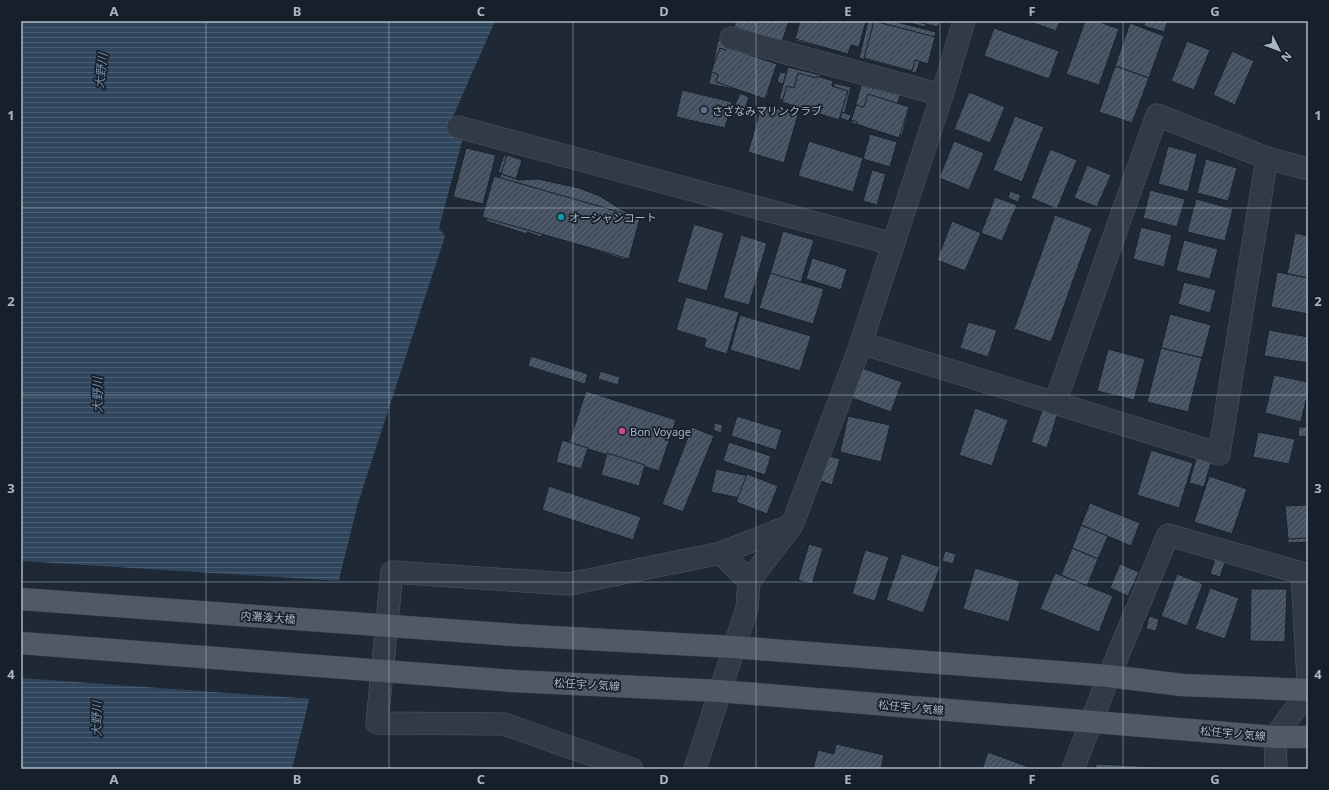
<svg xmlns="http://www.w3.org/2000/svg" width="1329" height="790" viewBox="0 0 1329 790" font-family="'Noto Sans','Noto Sans JP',sans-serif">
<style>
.water{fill:url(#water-rules)}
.pier{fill:#1e2935}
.building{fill:url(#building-hatch);stroke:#19222c}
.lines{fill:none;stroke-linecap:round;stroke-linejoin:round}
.minor-casing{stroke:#4f5964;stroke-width:23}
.major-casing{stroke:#3b444f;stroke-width:23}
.minor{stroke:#313b46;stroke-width:22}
.major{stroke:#4f5a66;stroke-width:22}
.major-bridge-casing{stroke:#3b444f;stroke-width:23;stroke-linecap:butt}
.major-bridge{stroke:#4f5a66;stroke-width:22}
.grid{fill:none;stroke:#abb6c4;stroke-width:1;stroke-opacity:0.55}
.service-dot{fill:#5c6f8a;stroke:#17202a;stroke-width:1.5}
.culture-dot{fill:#0f9aa8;stroke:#17202a;stroke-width:1.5}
.hotel-dot{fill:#d1479c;stroke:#17202a;stroke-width:1.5}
.labels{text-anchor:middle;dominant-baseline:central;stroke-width:3.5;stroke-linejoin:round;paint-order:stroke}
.poi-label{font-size:11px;fill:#abb6c4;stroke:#17202a;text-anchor:start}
.street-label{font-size:11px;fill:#abb6c4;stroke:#17202a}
.water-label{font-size:12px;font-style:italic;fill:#728ead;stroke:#17202a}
.neatline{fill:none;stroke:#abb6c4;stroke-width:1.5}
.grid-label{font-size:13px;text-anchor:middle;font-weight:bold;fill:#abb6c4}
</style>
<defs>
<pattern id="water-rules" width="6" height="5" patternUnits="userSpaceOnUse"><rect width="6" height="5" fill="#30465d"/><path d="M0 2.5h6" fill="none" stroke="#4b5e73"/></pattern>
<pattern id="building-hatch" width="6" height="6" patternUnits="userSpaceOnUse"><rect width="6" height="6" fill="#445060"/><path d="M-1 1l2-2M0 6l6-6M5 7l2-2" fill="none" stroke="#5c6775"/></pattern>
</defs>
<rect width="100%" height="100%" fill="#1e2935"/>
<path class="water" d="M21,21H495L448,128L463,138L439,228L445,236L358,503L292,769H21Z"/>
<path class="pier" d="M21,561L341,581L312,699L21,678Z"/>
<g class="building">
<path d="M734,21H788L783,38L733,25Z"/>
<path d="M736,21H789L782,42L734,27Z"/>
<path d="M800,21H856L848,54L795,41Z"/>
<path d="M800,21H866L859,47L851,45L848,54L795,39Z"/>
<path d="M868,21H893L936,32L928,63L920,61L916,73L859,58Z"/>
<path d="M874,21L935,37L928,64L915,60L912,71L864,58Z"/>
<path d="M903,21H927L925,27Z"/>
<path d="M914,21H940L938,27Z"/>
<path d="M1028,21H1060L1056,31Z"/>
<path d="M1085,21H1097L1119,29L1099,85L1066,74Z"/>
<path d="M1145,21H1168L1164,32L1144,26Z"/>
<path d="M1130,23L1164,36L1149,78L1115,66Z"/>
<path d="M994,28L1059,51L1049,79L984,56Z"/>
<path d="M718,40L740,45L754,53L752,63L774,68L768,96L709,84Z"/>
<path d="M1187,41L1210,50L1194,90L1171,81Z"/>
<path d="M729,43L738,51L777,64L765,99L716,82L718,74L711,72L720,48L726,50Z"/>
<path d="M1232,51L1254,61L1235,105L1213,95Z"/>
<path d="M1115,66L1149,78L1132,123L1099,112Z"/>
<path d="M788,67L821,75L818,89L832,92L834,83L851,87L844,116L779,99Z"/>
<path d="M780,72L786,73L783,84L777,82Z"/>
<path d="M798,73L816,78L817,76L833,81L832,86L848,91L839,120L782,102L787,86L794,88Z"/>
<path d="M861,85L900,95L898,103L910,106L902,136L851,123Z"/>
<path d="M682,90L732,102L725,128L676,117Z"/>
<path d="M969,92L1005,107L990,143L954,129Z"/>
<path d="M740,93L749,97L745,109L735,105Z"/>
<path d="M868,94L909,107L899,138L856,124L857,122L851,120L856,105L864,107Z"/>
<path d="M762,104L798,115L784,163L748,152Z"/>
<path d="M842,112L851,115L849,121L840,118Z"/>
<path d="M1015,116L1044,127L1022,182L993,170Z"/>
<path d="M870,134L897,142L890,167L863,159Z"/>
<path d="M809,141L863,158L853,192L798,176Z"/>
<path d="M954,141L984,153L969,190L939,178Z"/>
<path d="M1168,146L1197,154L1188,192L1158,184Z"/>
<path d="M466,148L496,155L483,204L453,197Z"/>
<path d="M1050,149L1077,160L1057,209L1031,198Z"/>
<path d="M504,155L523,161L516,179L498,172Z"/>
<path d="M507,155L522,160L516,179L501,174Z"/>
<path d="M1206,159L1237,168L1228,201L1197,193Z"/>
<path d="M1087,165L1111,175L1097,207L1074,198Z"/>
<path d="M872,170L886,174L877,205L863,201Z"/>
<path d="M501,174L519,180L538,179L579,188L600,196L622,210L639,216L625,260L572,243L574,236L545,227L541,237L527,232V234L486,221Z"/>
<path d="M494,176L640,218L629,259L482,217Z"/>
<path d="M1150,190L1185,199L1177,227L1143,218Z"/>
<path d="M1010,191L1021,195L1018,202L1008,198Z"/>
<path d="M995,197L1017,205L1002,241L981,233Z"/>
<path d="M1196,199L1233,209L1225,241L1187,232Z"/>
<path d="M1055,215L1092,228L1051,342L1014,329Z"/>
<path d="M952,221L981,233L965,271L937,260Z"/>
<path d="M694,224L724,233L707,291L677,282Z"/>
<path d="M1141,227L1172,235L1164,267L1133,259Z"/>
<path d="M783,231L814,240L801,282L770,274Z"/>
<path d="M1295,233L1308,236V278L1287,274Z"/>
<path d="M741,235L767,243L749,305L723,298Z"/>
<path d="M1184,240L1218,249L1210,279L1176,271Z"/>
<path d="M812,258L847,269L841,290L806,279Z"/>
<path d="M1277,272L1308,278V314L1271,307Z"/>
<path d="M770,273L824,289L813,324L759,308Z"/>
<path d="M1184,282L1216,290L1210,313L1178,304Z"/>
<path d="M686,297L739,312L727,354L704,347L706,339L676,330Z"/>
<path d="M1170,314L1211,325L1202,358L1161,348Z"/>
<path d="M740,315L811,336L800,371L730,350Z"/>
<path d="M968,322L997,330L988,357L960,348Z"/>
<path d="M1269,330L1308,337V363L1264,356Z"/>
<path d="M1161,348L1202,358L1188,412L1147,402Z"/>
<path d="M1108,349L1145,359L1134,400L1097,391Z"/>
<path d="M531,356L588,374L585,384L528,366Z"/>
<path d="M862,368L902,382L891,412L852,398Z"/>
<path d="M600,371L620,377L618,385L598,379Z"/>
<path d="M1274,375L1308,382V392L1301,422L1265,413Z"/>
<path d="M586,391L676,420L659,471L569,443Z"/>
<path d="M975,408L1008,420L992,466L959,455Z"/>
<path d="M1043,408L1058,413L1047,448L1031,442Z"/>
<path d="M737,416L782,430L776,450L731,436Z"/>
<path d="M848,416L890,425L881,462L840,452Z"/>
<path d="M715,423L723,425L721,433L713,430Z"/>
<path d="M692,427L714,436L683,512L662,504Z"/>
<path d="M1299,427H1307L1306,437L1298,436Z"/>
<path d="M1258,432L1295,439L1289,464L1253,457Z"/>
<path d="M562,440L588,448L581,469L556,462Z"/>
<path d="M729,442L771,456L765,475L723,461Z"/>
<path d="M1151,450L1193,463L1179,508L1137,495Z"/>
<path d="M607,453L645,465L639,486L601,475Z"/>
<path d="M826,455L840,459L832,485L818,480Z"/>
<path d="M1197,455L1212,459L1204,487L1189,483Z"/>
<path d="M716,469L763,479L758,502L711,492Z"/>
<path d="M747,474L778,486L767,514L736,502Z"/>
<path d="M1209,476L1247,489L1232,534L1194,522Z"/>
<path d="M549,486L641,517L633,540L542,510Z"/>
<path d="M1090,503L1140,523L1131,546L1081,525Z"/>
<path d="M1308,504V542L1288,543L1286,505Z"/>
<path d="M1307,505L1308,538L1288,539L1285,506Z"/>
<path d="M1081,525L1108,536L1098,559L1072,548Z"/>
<path d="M809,544L823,548L812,584L798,580Z"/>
<path d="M1072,548L1098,559L1087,586L1061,575Z"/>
<path d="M865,550L889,557L875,601L852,594Z"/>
<path d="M945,551L956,554L953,564L942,561Z"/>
<path d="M902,554L940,567L923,613L886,600Z"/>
<path d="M1215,559L1225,562L1220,577L1210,574Z"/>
<path d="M1120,564L1139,572L1128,596L1110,588Z"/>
<path d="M975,568L1020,581L1009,622L963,609Z"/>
<path d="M1055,573L1113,596L1099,632L1040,609Z"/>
<path d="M1177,574L1203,584L1187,626L1161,616Z"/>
<path d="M1210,588L1239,598L1225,639L1195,629Z"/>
<path d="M1251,589H1287L1285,642L1250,641Z"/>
<path d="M1149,616L1159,619L1156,631L1146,629Z"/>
<path d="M836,744L884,755L881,769H813L818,750L834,754Z"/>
<path d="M988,752L1034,769H982Z"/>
<path d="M1096,764L1160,767V769H1095Z"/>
</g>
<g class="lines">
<g class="minor-casing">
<g id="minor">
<path d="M731,38L942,95"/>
<path d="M458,127L893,244"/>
<path d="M861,343L1055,403L1157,115L1267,158L1308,169"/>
<path d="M1055,403L1219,454L1267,158"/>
<path d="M721,553L749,581"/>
<path d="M632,769L504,724L377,723L392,572L569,584L721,553L792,525L858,352L942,95L964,21"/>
<path d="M695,769L747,608L749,581L792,525"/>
<path d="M1073,769L1109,676L1168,535L1302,573L1308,680"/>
<path d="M1276,769L1275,737L1308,691"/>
</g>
</g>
<g class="major-casing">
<g id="major">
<path d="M515,635L733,647L1109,676L1182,685L1308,690"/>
<path d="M513,681L719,691L1275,737H1308"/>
</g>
</g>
<use href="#minor" class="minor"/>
<use href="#major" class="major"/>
<g class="major-bridge-casing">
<g id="major-bridge">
<path d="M21,599L515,635"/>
<path d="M21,643L513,681"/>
</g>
</g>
<use href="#major-bridge" class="major-bridge"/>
</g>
<path class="grid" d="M206,21V769M389,21V769M573,21V769M756,21V769M940,21V769M1123,21V769M21,208H1308M21,395H1308M21,582H1308"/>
<circle class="service-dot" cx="704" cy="110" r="4"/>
<circle class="culture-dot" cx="561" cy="217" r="4"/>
<circle class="hotel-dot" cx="622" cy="431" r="4"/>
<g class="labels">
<g class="poi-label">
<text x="712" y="110">さざなみマリンクラブ</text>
<text x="569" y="217">オーシャンコート</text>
<text x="630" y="431">Bon Voyage</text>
</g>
<g class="street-label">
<text transform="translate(268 617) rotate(4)">内灘湊大橋</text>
<text transform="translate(587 684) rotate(3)">松任宇ノ気線</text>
<text transform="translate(911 707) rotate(5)">松任宇ノ気線</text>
<text transform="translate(1233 733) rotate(5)">松任宇ノ気線</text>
</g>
<g class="water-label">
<text transform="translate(101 71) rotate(-84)">大野川</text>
<text transform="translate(97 395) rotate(-90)">大野川</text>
<text transform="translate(96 719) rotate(-90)">大野川</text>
</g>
</g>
<rect width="1329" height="790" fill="none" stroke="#17202a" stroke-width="44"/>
<g transform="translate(1279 50) rotate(132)" stroke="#17202a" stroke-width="3" paint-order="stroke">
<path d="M0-3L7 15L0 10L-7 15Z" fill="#abb6c4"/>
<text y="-6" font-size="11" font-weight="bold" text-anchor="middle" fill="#abb6c4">N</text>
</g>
<rect x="22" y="22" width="1285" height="746" class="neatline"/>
<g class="grid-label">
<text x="114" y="16">A</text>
<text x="297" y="16">B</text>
<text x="481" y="16">C</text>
<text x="664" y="16">D</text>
<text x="848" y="16">E</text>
<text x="1032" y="16">F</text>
<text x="1215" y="16">G</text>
<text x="11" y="120">1</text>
<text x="1318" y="120">1</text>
<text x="11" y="306">2</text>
<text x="1318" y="306">2</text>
<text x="11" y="493">3</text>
<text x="1318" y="493">3</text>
<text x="11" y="679">4</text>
<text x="1318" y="679">4</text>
<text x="114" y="784">A</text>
<text x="297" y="784">B</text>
<text x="481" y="784">C</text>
<text x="664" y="784">D</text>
<text x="848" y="784">E</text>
<text x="1032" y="784">F</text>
<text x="1215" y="784">G</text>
</g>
</svg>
